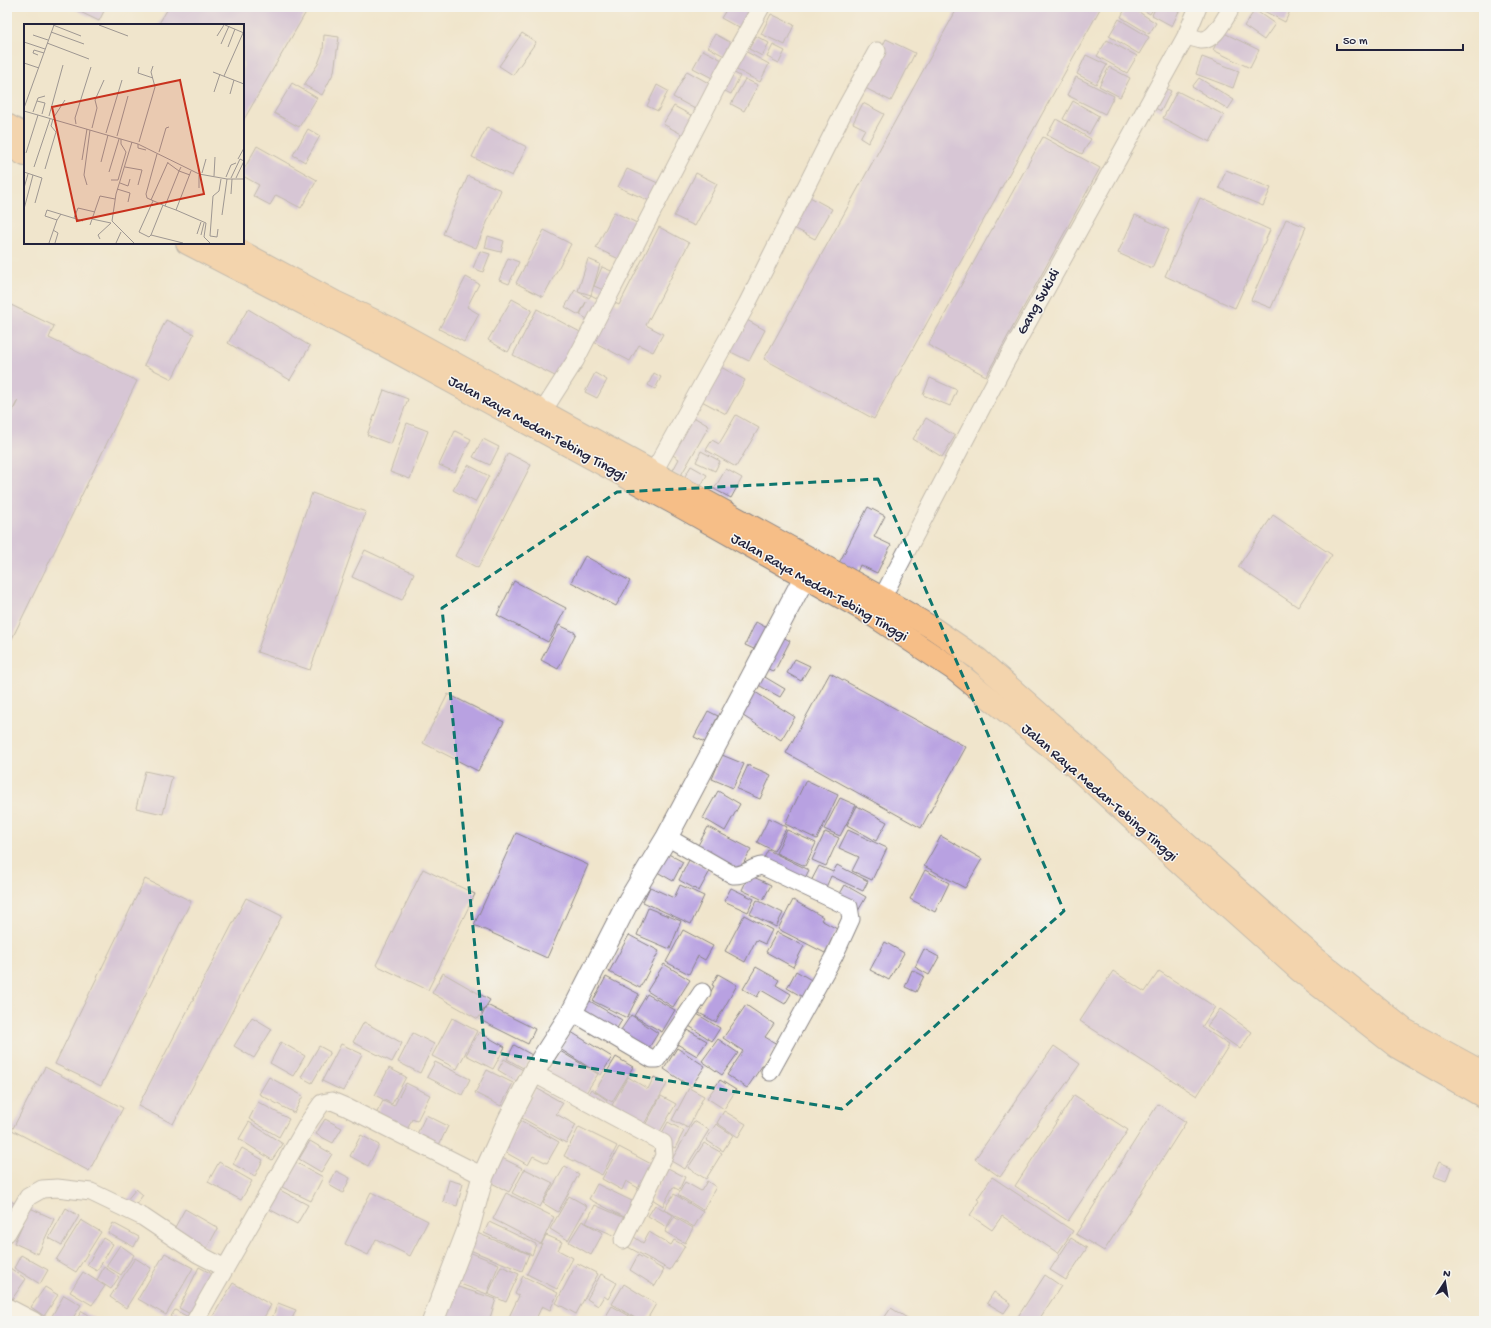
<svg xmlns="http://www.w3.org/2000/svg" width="1491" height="1328" viewBox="0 0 1491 1328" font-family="'Gochi Hand',sans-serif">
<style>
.building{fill:#b8a1e1}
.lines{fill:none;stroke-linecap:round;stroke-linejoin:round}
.minor-casing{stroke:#898484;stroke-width:19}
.tertiary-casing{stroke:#898484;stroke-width:23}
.trunk-casing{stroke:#898484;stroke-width:24}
.minor{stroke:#fff;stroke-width:17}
.tertiary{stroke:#fff;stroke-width:21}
.trunk{stroke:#f6be87;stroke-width:22}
.marked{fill:none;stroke:#0f766e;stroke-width:3;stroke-dasharray:8 5;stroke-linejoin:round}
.labels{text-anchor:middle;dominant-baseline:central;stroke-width:3;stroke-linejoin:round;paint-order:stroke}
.street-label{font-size:15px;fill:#22223b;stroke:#f6f6f2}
.inset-road{fill:none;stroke:#9e9792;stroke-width:1}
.view{fill:#c8321e;fill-opacity:0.15;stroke:#c8321e;stroke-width:2}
.inset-edge{fill:none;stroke:#22223b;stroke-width:2}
</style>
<rect width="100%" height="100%" fill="#f6f6f2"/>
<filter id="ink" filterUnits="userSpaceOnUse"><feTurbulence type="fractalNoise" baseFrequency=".025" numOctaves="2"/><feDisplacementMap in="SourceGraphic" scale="8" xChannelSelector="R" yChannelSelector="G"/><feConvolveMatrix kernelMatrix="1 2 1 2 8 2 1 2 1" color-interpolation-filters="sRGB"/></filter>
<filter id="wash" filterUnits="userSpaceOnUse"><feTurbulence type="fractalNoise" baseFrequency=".012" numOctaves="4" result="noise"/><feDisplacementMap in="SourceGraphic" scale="16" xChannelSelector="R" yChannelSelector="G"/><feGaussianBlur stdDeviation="0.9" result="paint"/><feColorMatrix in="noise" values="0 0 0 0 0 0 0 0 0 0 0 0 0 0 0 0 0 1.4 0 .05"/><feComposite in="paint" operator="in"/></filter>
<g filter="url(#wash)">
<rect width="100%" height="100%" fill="#f0e5cc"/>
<g id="blocks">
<g class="building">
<path d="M70,7H106L99,21Z"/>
<path d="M169,7H309L243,121V25H158Z"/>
<path d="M728,7H754L741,29L721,18Z"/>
<path d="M958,7H1101L874,419L764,359Z"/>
<path d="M1126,7H1131L1156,23L1149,34L1121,17Z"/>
<path d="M1138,7H1154L1150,14Z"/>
<path d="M1156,7H1176L1180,9L1172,26L1152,15Z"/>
<path d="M1263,7H1282L1290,11L1285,22L1262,10Z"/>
<path d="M1255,10L1275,24L1264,40L1244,26Z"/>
<path d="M771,14L794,25L785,45L761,34Z"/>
<path d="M1119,19L1149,37L1139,54L1109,36Z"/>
<path d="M1222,32L1259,50L1250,68L1213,50Z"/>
<path d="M522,33L536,42L513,75L499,66Z"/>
<path d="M715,34L733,44L726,57L708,47Z"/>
<path d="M324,35L339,37L334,72L322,95L304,85L318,64L323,51Z"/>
<path d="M756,36L769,43L762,56L749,49Z"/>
<path d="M886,39L915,53L891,101L863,87Z"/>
<path d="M1107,40L1137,56L1127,73L1097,56Z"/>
<path d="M773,45L785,51L779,63L767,57Z"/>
<path d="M703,50L724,61L714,79L693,68Z"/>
<path d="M745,51L769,64L760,82L735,69Z"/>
<path d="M1086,55L1107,65L1096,84L1077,74Z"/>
<path d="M1202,57L1239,71L1233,88L1196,74Z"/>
<path d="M1109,67L1130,78L1120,97L1099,86Z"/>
<path d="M729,70L740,76L731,94L719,88Z"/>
<path d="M687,71L712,85L697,110L673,97Z"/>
<path d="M1076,77L1114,96L1105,114L1067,95Z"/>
<path d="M1199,78L1234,100L1228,109L1192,87Z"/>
<path d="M745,79L758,85L744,111L731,104Z"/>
<path d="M292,83L317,98L299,127L274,113Z"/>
<path d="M657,85L668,91L658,111L647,106Z"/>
<path d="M1161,86L1171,91L1161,111L1151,106Z"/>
<path d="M1177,91L1224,115L1210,142L1163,118Z"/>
<path d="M1073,101L1099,116L1089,134L1063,119Z"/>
<path d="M863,103L884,114L868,143L860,138L865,129L853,123Z"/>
<path d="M674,106L698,119L687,137L663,124Z"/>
<path d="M1056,119L1091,139L1082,154L1047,135Z"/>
<path d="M487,127L527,147L512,176L472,157Z"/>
<path d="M308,129L320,136L305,162L293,155Z"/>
<path d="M1043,137L1100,168L986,376L928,345Z"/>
<path d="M257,146L317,180L301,208L276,195L270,205L253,196L259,185L243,176V171Z"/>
<path d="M627,169L660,184L652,202L618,187Z"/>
<path d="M1226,170L1271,188L1263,206L1219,188Z"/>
<path d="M696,173L717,184L695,226L674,216Z"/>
<path d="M468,176L501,190L476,248L443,234Z"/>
<path d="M808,196L832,209L815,239L792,227Z"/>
<path d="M1200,198L1270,230L1235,308L1165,276Z"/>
<path d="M614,212L639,224L621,260L596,248Z"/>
<path d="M1135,215L1169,230L1152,268L1118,253Z"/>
<path d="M1286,219L1306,227L1271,308L1251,300Z"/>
<path d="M659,227L689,243L646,325L663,334L653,352L639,345L630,361L588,339L609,300L619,305Z"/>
<path d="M544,230L571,244L543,297L516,283Z"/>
<path d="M488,236L504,241L501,252L485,248Z"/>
<path d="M480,251L490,254L483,272L473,268Z"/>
<path d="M508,258L519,262L509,284L499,280Z"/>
<path d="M588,259L600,264L591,295L604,302L593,322L580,315L586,302L579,315L565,307L575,290L589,298L591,295L578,291Z"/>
<path d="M602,267L616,273L608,292L594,286Z"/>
<path d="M466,277L479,284L467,307L479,314L464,342L439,329Z"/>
<path d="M512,299L532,310L508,352L488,340Z"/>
<path d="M7,303L54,326L49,338L137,381L7,649V423L18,400L7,421Z"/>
<path d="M248,309L310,346L290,380L228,343Z"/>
<path d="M537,309L582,333L559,378L513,355Z"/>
<path d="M745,319L765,330L749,361L729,351Z"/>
<path d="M166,320L194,334L172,379L144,365Z"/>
<path d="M717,365L745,380L726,414L698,399Z"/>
<path d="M595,373L607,380L597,398L585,392Z"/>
<path d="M654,373L661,377L655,389L648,385Z"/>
<path d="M930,378L957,390L950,406L923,395Z"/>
<path d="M384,390L408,399L391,444L367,435Z"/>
<path d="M690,415L709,426L680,477L672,472L679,459L668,452Z"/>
<path d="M736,415L759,428L736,467L706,450L712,440L719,444Z"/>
<path d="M926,418L955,436L942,457L913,439Z"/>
<path d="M407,423L428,431L410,479L390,472Z"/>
<path d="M455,431L471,439L455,472L439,465Z"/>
<path d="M483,439L499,447L490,465L473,457Z"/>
<path d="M701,451L720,461L715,471L696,462Z"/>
<path d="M508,453L531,465L478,568L455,556Z"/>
<path d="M468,465L489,476L475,502L453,490Z"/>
<path d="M691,466L707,475L698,491L682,481Z"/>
<path d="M726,469L742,478L731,498L714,489Z"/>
<path d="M312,493L366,512L310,670L257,652Z"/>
<path d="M868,507L885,516L874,537L891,545L877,573L860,565L857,572L839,563Z"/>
<path d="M1273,515L1332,555L1298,607L1238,567Z"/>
<path d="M365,550L414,573L402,600L352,577Z"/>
<path d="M585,556L630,581L616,606L571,582Z"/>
<path d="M514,581L566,608L548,642L497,615Z"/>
<path d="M756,622L767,628L756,650L745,645Z"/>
<path d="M559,625L576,633L558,669L541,660Z"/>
<path d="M781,636L790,641L774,672L765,667Z"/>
<path d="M795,659L810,666L801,681L787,673Z"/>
<path d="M758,673L785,689L780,697L753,682Z"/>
<path d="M830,673L966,747L921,828L786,753Z"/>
<path d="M755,692L795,717L781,740L740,714Z"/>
<path d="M448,694L504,722L478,771L423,743Z"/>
<path d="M708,711L718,716L705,742L694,737Z"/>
<path d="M722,755L744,764L733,788L712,779Z"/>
<path d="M748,765L771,775L760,799L737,789Z"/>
<path d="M145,771L172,777L163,814L136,808Z"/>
<path d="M806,780L838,795L817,839L785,824Z"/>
<path d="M718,791L740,804L725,831L703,818Z"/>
<path d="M840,798L856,805L840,836L824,829Z"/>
<path d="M857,806L887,822L876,841L847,825Z"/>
<path d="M769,818L787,827L774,851L757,842Z"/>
<path d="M708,827L751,849L740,870L697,847Z"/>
<path d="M787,830L816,843L805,866L776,853Z"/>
<path d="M848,830L887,848L872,880L852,871L859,857L839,848Z"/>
<path d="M825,832L839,838L826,866L812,860Z"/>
<path d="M516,833L588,865L547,958L474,925Z"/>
<path d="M941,836L982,859L965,888L924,866Z"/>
<path d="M768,850L809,870L802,884L761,864Z"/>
<path d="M663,851L683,862L673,881L652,869Z"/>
<path d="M689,860L710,871L699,891L679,880Z"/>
<path d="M837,865L868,881L863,891L831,876L823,894L808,887L819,866L833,872Z"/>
<path d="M423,869L475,894L428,990L376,965Z"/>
<path d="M925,870L949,883L935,912L910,899Z"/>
<path d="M749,875L771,885L763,900L742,890Z"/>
<path d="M145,879L191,901L101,1086L55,1064Z"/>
<path d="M680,885L704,896L691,924L643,902L650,887L674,898Z"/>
<path d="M845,885L866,897L858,911L837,899Z"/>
<path d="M731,888L754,899L748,912L724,901Z"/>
<path d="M246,898L282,916L173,1124L138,1106Z"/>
<path d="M757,900L783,913L776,927L750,914Z"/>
<path d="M793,900L823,917L821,920L837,929L825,953L778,929Z"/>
<path d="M648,908L681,921L670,949L637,935Z"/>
<path d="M744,915L772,930L765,944L756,940L745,962L725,951Z"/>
<path d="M683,930L713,946L705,960L698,956L689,974L666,962Z"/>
<path d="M777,932L804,946L793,967L766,952Z"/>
<path d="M629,935L659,951L640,988L609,972Z"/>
<path d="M885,942L904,953L889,980L870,970Z"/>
<path d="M924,949L939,957L929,975L915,967Z"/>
<path d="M664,964L690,980L673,1007L647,991Z"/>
<path d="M756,967L779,980L776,985L791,994L785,1004L761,990L757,997L743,989Z"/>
<path d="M912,970L924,976L916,992L905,987Z"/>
<path d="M796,971L818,984L808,1000L787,988Z"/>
<path d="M1113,971L1145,992L1159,971L1215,1007L1202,1027L1229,1045L1197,1096L1080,1021Z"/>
<path d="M443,973L490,1000L478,1019L432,993Z"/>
<path d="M718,974L737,985L716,1022L699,1013L714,986L712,985Z"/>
<path d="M606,977L639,994L627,1018L593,1001Z"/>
<path d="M647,994L675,1010L662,1032L634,1016Z"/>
<path d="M588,1000L622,1020L613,1035L579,1015Z"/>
<path d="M487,1005L535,1029L528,1044L480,1020Z"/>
<path d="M746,1005L774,1024L765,1037L777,1044L747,1088L727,1075L743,1051L723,1038Z"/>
<path d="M1220,1009L1252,1032L1240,1049L1207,1026Z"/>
<path d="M697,1014L720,1028L712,1041L689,1026Z"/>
<path d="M631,1015L658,1033L645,1054L617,1036Z"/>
<path d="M252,1017L272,1029L254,1058L234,1046Z"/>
<path d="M452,1018L477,1031L457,1069L432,1056Z"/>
<path d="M364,1022L402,1043L392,1062L353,1042Z"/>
<path d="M686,1029L707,1041L697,1056L677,1044Z"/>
<path d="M479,1032L505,1047L493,1069L466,1055Z"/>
<path d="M571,1032L612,1057L601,1075L560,1049Z"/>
<path d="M413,1033L434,1044L420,1073L398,1062Z"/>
<path d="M718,1039L738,1053L722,1075L702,1061Z"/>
<path d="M281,1042L305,1056L293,1076L270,1063Z"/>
<path d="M341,1044L362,1054L343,1091L322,1081Z"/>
<path d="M514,1045L532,1055L525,1069L507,1059Z"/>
<path d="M319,1046L330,1052L312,1083L301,1077Z"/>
<path d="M1054,1046L1080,1064L1000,1177L975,1159Z"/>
<path d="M677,1048L705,1066L691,1087L664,1069Z"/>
<path d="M560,1051L598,1074L582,1099L545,1075Z"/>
<path d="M616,1057L633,1067L612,1102L595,1091Z"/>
<path d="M504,1059L523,1070L516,1081L498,1070Z"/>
<path d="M435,1062L470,1079L462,1095L427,1077Z"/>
<path d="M45,1067L123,1108L89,1171L12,1130Z"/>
<path d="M389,1068L406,1077L392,1104L375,1095Z"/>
<path d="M487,1070L513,1083L501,1106L475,1093Z"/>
<path d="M269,1077L303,1096L294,1113L259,1094Z"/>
<path d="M628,1077L648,1089L654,1077L667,1084L644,1124L612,1105Z"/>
<path d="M720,1080L736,1090L724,1109L707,1098Z"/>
<path d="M406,1083L430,1095L417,1121L412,1119L407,1130L376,1114L383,1101L394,1106Z"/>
<path d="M536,1088L563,1103L556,1114L576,1125L566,1143L520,1117Z"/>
<path d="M689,1088L704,1096L688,1128L672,1120Z"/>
<path d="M591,1089L607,1100L601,1109L585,1099Z"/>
<path d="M1074,1095L1128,1130L1068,1221L1015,1186Z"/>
<path d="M661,1096L676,1104L657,1137L643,1129Z"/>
<path d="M258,1102L289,1119L279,1137L249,1119Z"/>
<path d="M1158,1104L1186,1122L1104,1251L1076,1234Z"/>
<path d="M724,1111L746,1124L738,1137L717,1123Z"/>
<path d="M426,1115L448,1126L439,1145L417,1134Z"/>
<path d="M325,1119L342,1128L333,1143L316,1134Z"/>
<path d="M520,1120L559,1142L547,1163L533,1156L528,1165L503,1151Z"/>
<path d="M694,1121L709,1130L685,1169L671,1161Z"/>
<path d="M249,1122L283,1144L272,1160L239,1139Z"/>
<path d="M668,1122L684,1131L675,1148L659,1139Z"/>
<path d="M716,1124L733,1135L723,1151L706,1140Z"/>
<path d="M579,1127L617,1146L602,1175L564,1156Z"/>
<path d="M361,1135L379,1145L368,1166L350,1156Z"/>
<path d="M310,1141L332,1154L321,1172L299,1159Z"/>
<path d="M704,1143L722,1153L706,1179L688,1168Z"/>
<path d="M619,1147L655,1166L642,1190L626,1181L622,1190L602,1179Z"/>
<path d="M242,1148L263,1160L255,1176L233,1164Z"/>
<path d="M498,1156L522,1168L509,1192L486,1180Z"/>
<path d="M219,1162L252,1181L241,1200L208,1182Z"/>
<path d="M295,1162L323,1177L311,1201L282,1187Z"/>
<path d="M1439,1162L1451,1167L1446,1181L1433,1176Z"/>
<path d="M565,1166L579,1174L558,1212L543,1203Z"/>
<path d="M668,1168L685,1177L679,1190L673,1187L663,1206L652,1199Z"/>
<path d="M525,1169L553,1183L540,1207L512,1193Z"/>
<path d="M336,1171L350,1178L343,1193L329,1185Z"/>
<path d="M992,1177L1073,1231L1058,1253L1002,1216L992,1230L970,1215L980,1201L977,1199Z"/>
<path d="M449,1180L463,1184L457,1206L443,1202Z"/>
<path d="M707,1181L716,1187L703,1210L678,1195L685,1182L701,1191Z"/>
<path d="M597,1184L634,1202L626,1218L589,1199Z"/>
<path d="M136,1189L143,1195L134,1207L126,1201Z"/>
<path d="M280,1190L308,1205L297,1224L269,1209Z"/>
<path d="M371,1192L428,1221L410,1256L376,1239L368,1255L345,1244Z"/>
<path d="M506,1193L554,1217L541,1244L493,1219Z"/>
<path d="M674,1194L703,1212L694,1227L664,1209Z"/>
<path d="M569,1196L587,1206L568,1240L550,1229Z"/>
<path d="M7,1199L16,1204L7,1219Z"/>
<path d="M595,1205L627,1219L618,1237L586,1223Z"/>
<path d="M655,1205L673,1215L667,1227L648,1216Z"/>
<path d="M30,1208L54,1219L38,1254L14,1243Z"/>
<path d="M66,1208L79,1216L62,1245L49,1238Z"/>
<path d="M185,1209L218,1228L207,1248L174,1229Z"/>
<path d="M674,1217L693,1228L685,1243L665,1232Z"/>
<path d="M81,1220L101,1232L76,1272L56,1260Z"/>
<path d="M582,1221L603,1233L591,1255L569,1242Z"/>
<path d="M489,1222L536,1244L532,1255L484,1233Z"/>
<path d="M113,1223L139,1237L134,1247L108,1233Z"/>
<path d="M472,1231L529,1254L522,1271L465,1248Z"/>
<path d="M649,1232L671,1245L674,1240L685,1246L670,1270L628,1247L634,1237L643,1243Z"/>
<path d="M546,1235L562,1242L558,1250L573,1258L557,1289L527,1274Z"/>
<path d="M103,1238L113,1244L97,1271L87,1265Z"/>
<path d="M1071,1238L1087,1248L1066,1280L1050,1270Z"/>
<path d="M120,1245L134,1255L121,1275L106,1266Z"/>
<path d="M464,1250L499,1264L487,1294L452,1281Z"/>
<path d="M165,1253L193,1268L166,1315L138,1299Z"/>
<path d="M21,1255L48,1270L40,1284L14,1268Z"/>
<path d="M638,1255L664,1270L655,1286L630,1270Z"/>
<path d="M135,1258L151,1268L126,1308L110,1297Z"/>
<path d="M577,1263L598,1274L576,1314L556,1303Z"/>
<path d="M7,1266L26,1279L10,1302L7,1300Z"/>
<path d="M501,1266L519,1274L506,1302L488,1294Z"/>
<path d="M104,1267L119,1277L111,1289L97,1280Z"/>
<path d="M199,1267L212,1274L192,1315L179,1308Z"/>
<path d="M83,1272L105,1286L92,1305L70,1292Z"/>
<path d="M601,1274L617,1283L608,1299L604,1296L598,1306L587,1299Z"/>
<path d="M1045,1275L1061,1286L1038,1321H1015Z"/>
<path d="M523,1276L558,1293L550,1310L542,1306L535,1321H507L519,1296L515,1294Z"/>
<path d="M233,1283L271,1305L262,1321H210Z"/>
<path d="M624,1284L656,1304L646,1321H640L612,1304Z"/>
<path d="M455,1286L496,1299L489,1321H452L444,1318Z"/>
<path d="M45,1287L58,1295L44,1316L31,1307Z"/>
<path d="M994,1292L1011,1303L1004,1313L987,1303Z"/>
<path d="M64,1295L81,1305L71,1321H49Z"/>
<path d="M278,1303L296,1310L291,1321H271Z"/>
<path d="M612,1306L638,1321H603Z"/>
<path d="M891,1308L912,1321H882Z"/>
<path d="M175,1310L192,1319L191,1321H168Z"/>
<path d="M82,1311L99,1321H75Z"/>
</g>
</g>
</g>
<g filter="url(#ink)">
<use href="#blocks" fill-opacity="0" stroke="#898484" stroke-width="1"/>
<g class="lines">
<g class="minor-casing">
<g id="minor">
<path d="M1186,36C1191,37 1196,39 1201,40C1214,41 1223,21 1229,12"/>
<path d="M543,411L575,361L724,73L761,7"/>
<path d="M653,473L747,304L845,109L877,51"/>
<path d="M882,598L1004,365L1186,36L1198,7"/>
<path d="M667,837L733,875C746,876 751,867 762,866L849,907L851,919L834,956L770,1072"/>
<path d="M572,1012L652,1059H657L702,992"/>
<path d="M533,1073L663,1143L664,1156L623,1240"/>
<path d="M7,1233L28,1197L42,1189L57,1188L91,1192L143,1217L198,1254L225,1268"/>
<path d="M7,1307L34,1321"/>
<path d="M195,1321L310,1120L322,1103L332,1101L346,1107L483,1176"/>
</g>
</g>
<g class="tertiary-casing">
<path id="tertiary" d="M433,1321L469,1227L483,1176L509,1119L533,1073L572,1012L629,900L667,837L804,578"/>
</g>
<g class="trunk-casing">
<g id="trunk">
<path d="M7,125L25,135"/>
<path d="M7,145L25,155"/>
<path d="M187,243L382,344L676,504L871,614L952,668L1073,765L1185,868L1300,971L1397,1047L1484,1097"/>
<path d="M225,243L335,302L390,328L882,598L931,627L978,659L1313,956L1405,1030L1484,1073"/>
</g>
</g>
<use href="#minor" class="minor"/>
<use href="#tertiary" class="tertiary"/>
<use href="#trunk" class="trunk"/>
</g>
</g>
<path d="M0 0H1491V1328H0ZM878,479L1064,911L842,1109L485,1051L442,608L617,492Z" fill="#f0e5cc" fill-opacity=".55" fill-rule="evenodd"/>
<path class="marked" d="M878,479L1064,911L842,1109L485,1051L442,608L617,492Z"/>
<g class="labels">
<g class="street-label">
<text transform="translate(1039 302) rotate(-61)">Gang Sukidi</text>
<text transform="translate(537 429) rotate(29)">Jalan Raya Medan-Tebing Tinggi</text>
<text transform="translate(819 588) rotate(30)">Jalan Raya Medan-Tebing Tinggi</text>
<text transform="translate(1099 793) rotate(41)">Jalan Raya Medan-Tebing Tinggi</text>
</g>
</g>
<g transform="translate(24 24)">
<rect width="220" height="220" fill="#f0e5cc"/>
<path class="inset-road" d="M29,1L57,12M75,1L104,12M201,1L220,9M27,8L60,20M9,11L24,16M193,12L200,1M0,18L21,25M23,19L65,35M197,20L205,2M204,23L211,5M14,31L9,29L10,26L20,29M0,39L15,44M115,43L114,49L129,54M189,48L220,60M200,52L219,9M190,68L196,50M206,70L210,56M13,77L21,79L18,90M0,84L30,1M0,87L114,120L175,150L203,155H220M9,88L14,74L21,72M25,92L39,41M30,93L41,76M52,100L51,94L67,43M68,104L73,84L71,76L80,56M82,109L98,56M93,112L104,72M108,118L92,170L88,197L110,219M115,118L131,63L127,48L129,42M114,120V124L122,126M135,128L142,104L145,103M2,129L14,91M133,130L122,170L123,174L141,182L155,147L144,139M214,135L220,124M58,136L63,105M77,138L84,111M10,143L26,95M101,143L118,146L114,161M157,143L155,147L166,151M21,145L32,108L27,102L29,95M0,148L9,151L0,185M85,148L95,115M178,149L182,135M9,151L18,154L11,179M190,152L191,133M202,153L207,141L212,139M207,154L216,135L220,137L212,154M87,156H94L102,128L97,120V115M96,159L104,162L106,155M63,161L60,151L66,106M0,164L4,150M175,164V151M93,165L106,169L104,178M207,170L208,155M127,176L144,138M139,181L127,211L159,219M141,182L152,186L167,147M152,186L182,199L180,213L186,219M37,190L33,196L21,192L23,186L59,197M198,191L203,155M50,194L54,184L71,188M68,195L87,199M66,201L76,172L91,175M194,205L193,213L186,212L189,172L195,167L197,155M29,206L34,209L31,219M173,210L177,198M127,211L125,213L115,208L129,177M177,211L180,199M76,215L74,211L87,199M25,219L33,196M92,219L97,208"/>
<path class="view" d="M156,56L180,170L53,197L28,83Z"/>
<rect width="220" height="220" class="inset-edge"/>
</g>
<rect width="1491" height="1328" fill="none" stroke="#f6f6f2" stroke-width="24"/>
<g transform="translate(1445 1282) rotate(12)" stroke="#f6f6f2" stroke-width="3" paint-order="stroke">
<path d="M0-3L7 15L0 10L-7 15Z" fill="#22223b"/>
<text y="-6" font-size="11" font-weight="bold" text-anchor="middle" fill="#22223b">N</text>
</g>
<path d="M1337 44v6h126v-6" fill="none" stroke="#22223b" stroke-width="2"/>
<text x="1343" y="44" font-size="12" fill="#22223b" stroke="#f6f6f2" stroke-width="3" paint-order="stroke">50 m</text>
</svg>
